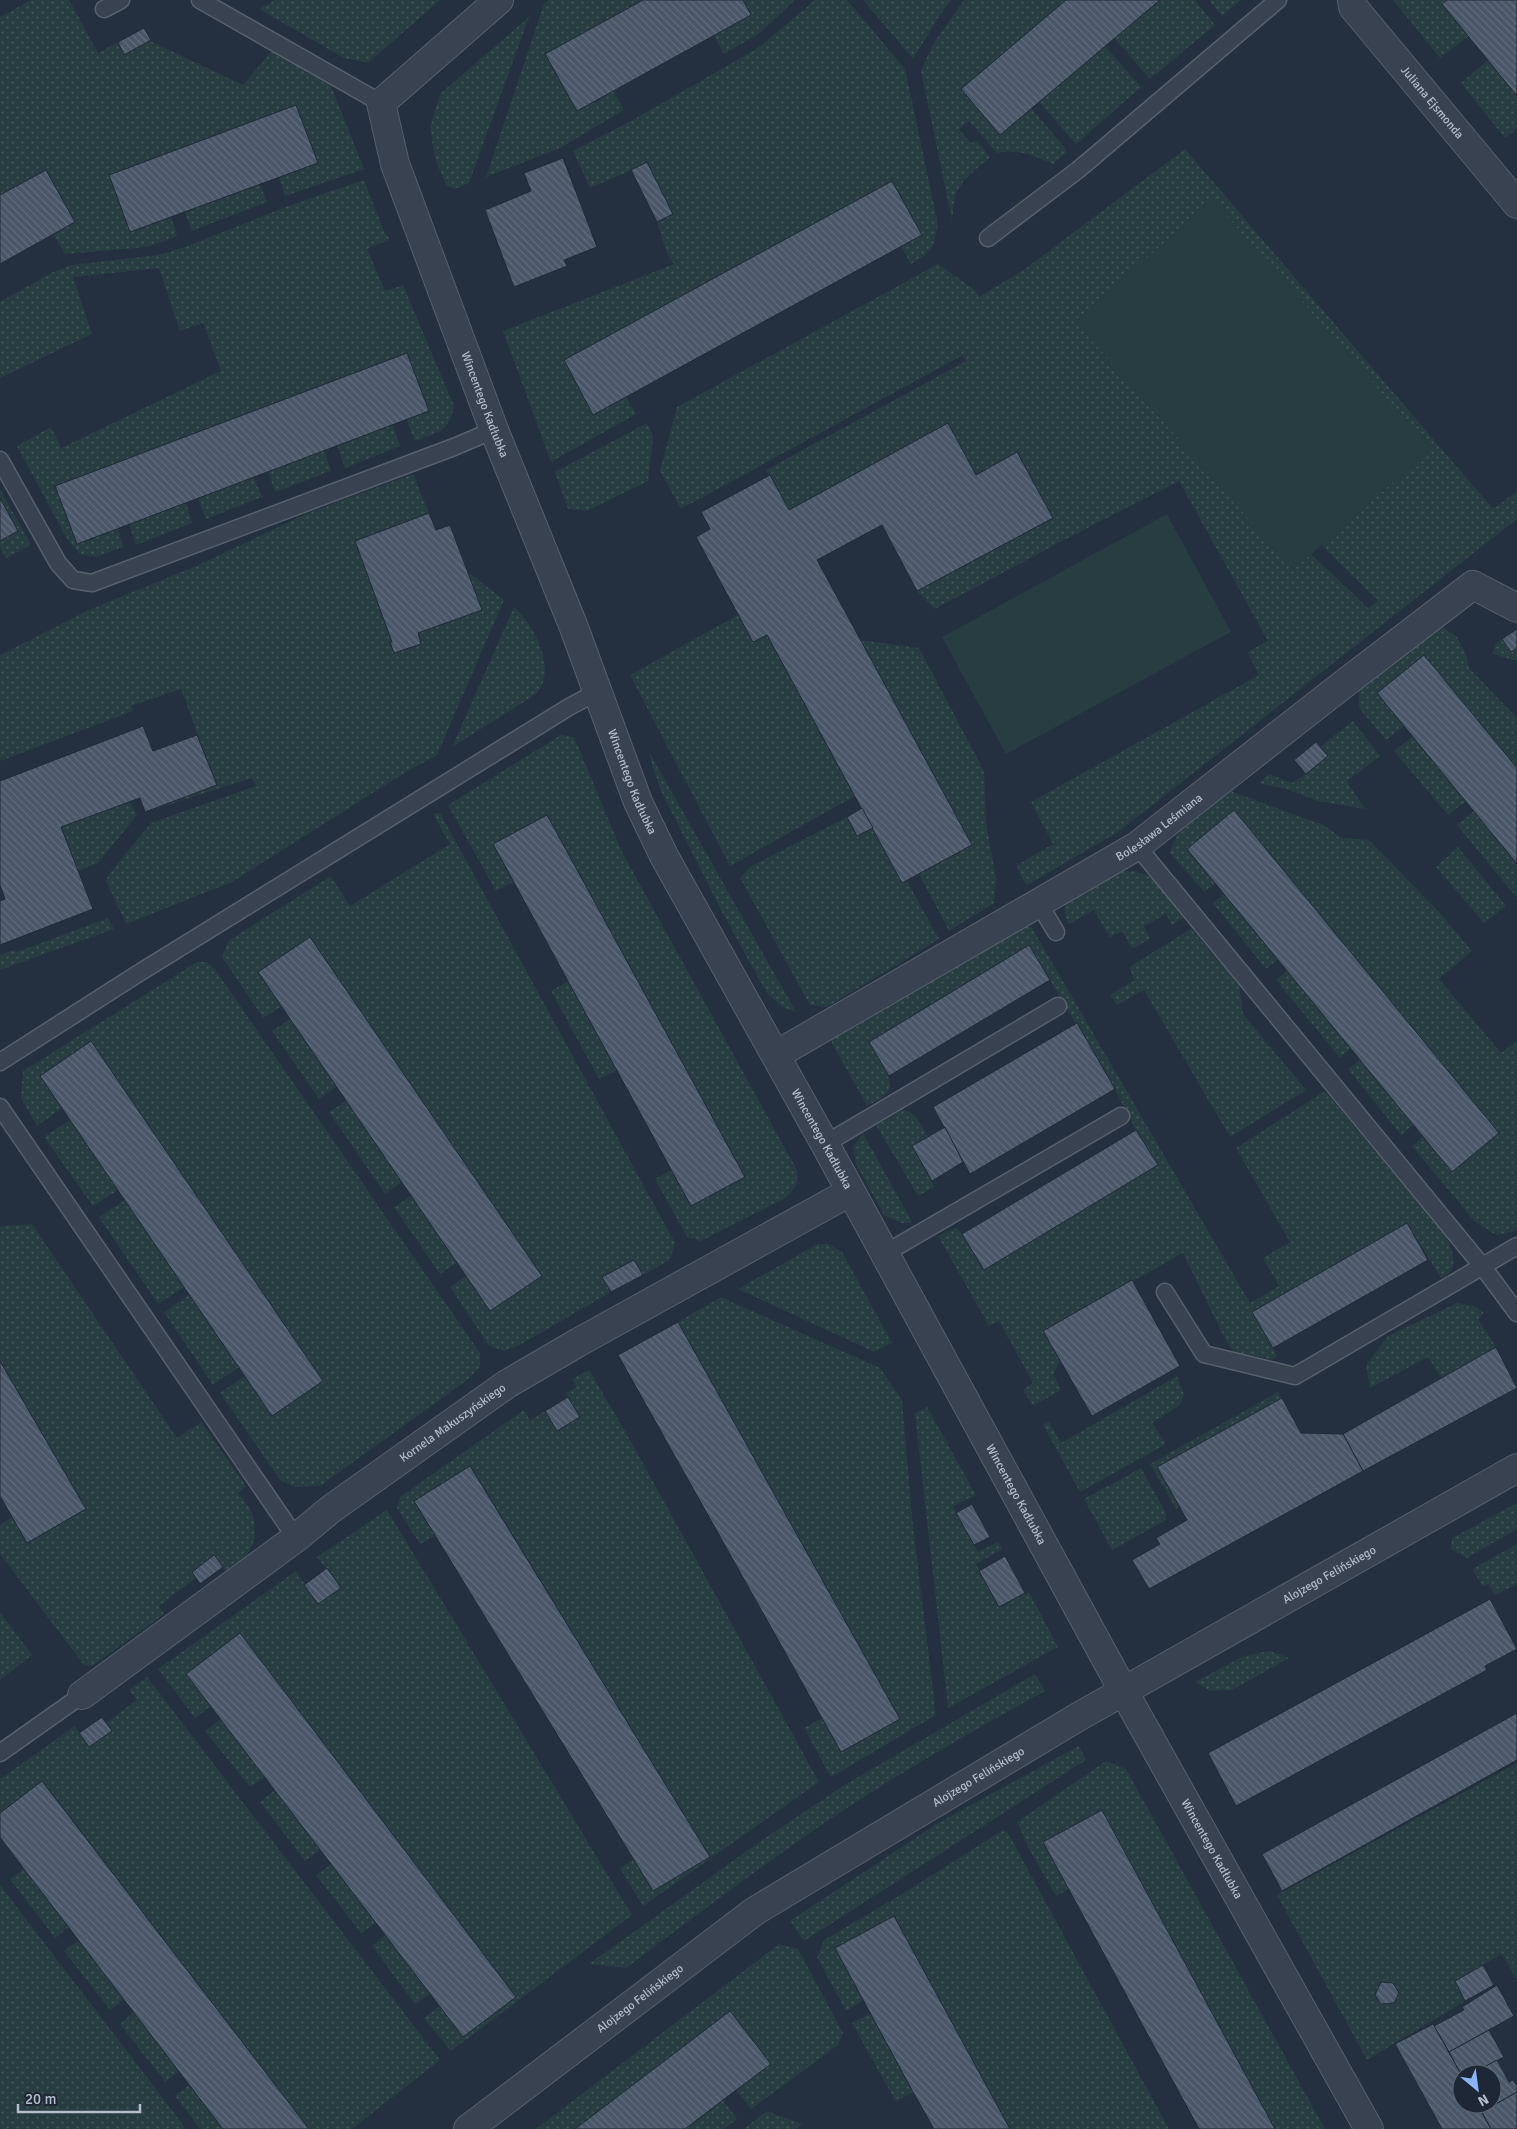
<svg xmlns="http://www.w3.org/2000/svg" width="1517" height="2129" viewBox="0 0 1517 2129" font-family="Signika,sans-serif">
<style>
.grass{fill:url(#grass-dots);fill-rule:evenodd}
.garden{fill:#273d41}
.building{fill:url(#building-back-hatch);stroke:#202937}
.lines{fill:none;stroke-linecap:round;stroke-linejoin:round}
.service-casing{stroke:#57606d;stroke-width:19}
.minor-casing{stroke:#57606d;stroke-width:30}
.tertiary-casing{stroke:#57606d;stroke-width:30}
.service{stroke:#394250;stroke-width:16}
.minor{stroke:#394250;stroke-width:28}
.tertiary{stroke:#394250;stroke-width:28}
.labels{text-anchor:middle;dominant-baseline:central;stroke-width:5;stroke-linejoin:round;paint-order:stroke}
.street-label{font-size:12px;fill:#b5bdca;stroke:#1e2735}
</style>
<defs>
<pattern id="grass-dots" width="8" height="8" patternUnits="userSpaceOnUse" patternTransform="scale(1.25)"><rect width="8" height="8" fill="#273d41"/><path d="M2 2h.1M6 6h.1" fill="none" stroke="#44575b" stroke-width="1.8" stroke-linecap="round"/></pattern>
<pattern id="building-back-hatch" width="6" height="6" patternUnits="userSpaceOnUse" patternTransform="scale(1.25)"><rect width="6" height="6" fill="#4a5769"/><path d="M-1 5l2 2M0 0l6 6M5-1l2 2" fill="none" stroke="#626d7d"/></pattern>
</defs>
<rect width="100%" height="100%" fill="#243040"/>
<g class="grass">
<path d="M31,0H69L98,53L118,42L125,54L150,41L243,85L272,51L331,86L364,169L285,196L279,177L317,163L296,105L109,175L130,232L171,217L177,236L151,246L136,248L65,254L53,234L75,222L46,170L0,195V17Z"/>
<path d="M275,0H440L368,63L344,58L259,9Z"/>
<path d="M549,0H643L546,54L613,91L624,110L560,148L486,177L544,4Z"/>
<path d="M743,0H795L760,33L724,54L714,36Z"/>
<path d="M815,0H847L905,69L938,224C934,247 932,252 911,264L901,247L922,235L892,181L564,360L593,415L626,397L636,414L551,462L503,331L674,264L667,253L657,222L673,214L648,163L590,188L573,151L631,121L758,48Z"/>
<path d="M863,0H951L940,15L913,59Z"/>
<path d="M964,0H1066L961,89L1000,134L1031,108L1066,149V153L1053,164C1037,156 1014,148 997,153L969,121L959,129L971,143L977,141L990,157L964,180L955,195L952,220L921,71L933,44Z"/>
<path d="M1160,0H1195L1215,25L1150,79L1114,38Z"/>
<path d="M1209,0H1241L1222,16Z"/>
<path d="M1393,0H1447L1443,4L1469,36L1440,58Z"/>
<path d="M529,17L469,183L455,189L446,185L435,159L430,127L440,94Z"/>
<path d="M1105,46L1141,87L1076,144L1039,102Z"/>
<path d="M1488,60L1517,96V129L1505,138L1461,83Z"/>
<path d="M1185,149L1493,509L1517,491V519L1118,832L1027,885L1020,875L1017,865L1053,844L1031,802L1259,675L1247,652L1268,641L1179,481L1070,537L935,609L917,591L1052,518L1017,452L976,475L948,423L789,510L766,470L966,361L963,355L681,509L660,471L677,407L938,264L975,290L979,297L1025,269ZM1431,449L1321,545L1378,601L1368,608L1311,554L1293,570Z"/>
<path d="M364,180L384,232L390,239L367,249L385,291L403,285L454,406C448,434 438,432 415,441L406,419L429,411L407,353L55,486L77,544L118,528L123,547L96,557L80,554L67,539L17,446L51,427L61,448L221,371L203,323L180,331L159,268L73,277L92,334L0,378V302L51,273L72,265L158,255L185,247L288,206Z"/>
<path d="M260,184L267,202L192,231L185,212Z"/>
<path d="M647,423L653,436L648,481L587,511L568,509L555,472Z"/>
<path d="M392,424L400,446L345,468L337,445Z"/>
<path d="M324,450L331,471L275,492L268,471Z"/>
<path d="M413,474L429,513L355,541L392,642L390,643L394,653L421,644L418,633L481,610L468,572L504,600L437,755L406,772L232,882L126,924L106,881L109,874L151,823L256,786L252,778L145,812L216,785L181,689L131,706L133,711L0,761V655L91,609L196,566L306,514Z"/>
<path d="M254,477L262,497L206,519L198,498Z"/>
<path d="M0,489L31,545L6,558L0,547V541L18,531L0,498Z"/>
<path d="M186,503L192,523L136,545L129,524Z"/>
<path d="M514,607C534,624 558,671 536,694L452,747Z"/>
<path d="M738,615L753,642L767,635L855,796L730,866L630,675Z"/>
<path d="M1440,625L1457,637L1466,654L1469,668L1517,718V768L1424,655L1378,693L1404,726L1386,740L1359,708V688Z"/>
<path d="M1502,639L1511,652L1517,648V661L1493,654L1495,644Z"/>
<path d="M860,640L919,648L984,771L986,823L996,878L994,903L949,931L919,874L972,845Z"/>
<path d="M1353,721L1380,756L1347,781L1365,809L1318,801L1286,789L1259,783L1269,774L1292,783L1306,774L1327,756L1320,747Z"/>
<path d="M561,735L574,737L622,852L797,1170C798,1184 796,1189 785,1198L701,1241L687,1237L655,1179L671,1170L691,1206L745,1176L547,815L493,844L513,882L496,891L448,805Z"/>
<path d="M1413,736L1466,801L1448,815L1394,751Z"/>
<path d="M648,750L796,1012L782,1007L766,992L721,910L660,789Z"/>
<path d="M1225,789L1323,825L1342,838L1369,840L1441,914L1472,951L1439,979L1501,1053L1517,1041V1228L1512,1232L1496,1235L1475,1222L1412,1146L1423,1137L1452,1172L1499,1133L1233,811L1187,849L1215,884L1204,892L1170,853C1182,817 1197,811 1225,789Z"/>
<path d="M130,801L137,815L98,863L78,871L61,827Z"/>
<path d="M1474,811L1517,864V898L1457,825Z"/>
<path d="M440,813L675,1243L670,1260L643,1275L634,1260L603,1277L611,1292L518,1346L504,1351L489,1346L450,1287L466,1276L490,1311L541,1276L310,937L258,972L282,1006L263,1018L222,957L228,941L331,876L350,906L450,844L433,814Z"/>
<path d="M847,817L857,836L873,828L902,883L907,881L939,939L827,1007L810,1005L740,878L750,867Z"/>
<path d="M1458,847L1506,906L1484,923L1436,867Z"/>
<path d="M1118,871H1135L1149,876L1185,917L1172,925L1166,914L1144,926L1150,939L1132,949L1122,931L1110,938L1094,910L1069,924C1064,914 1063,909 1067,898Z"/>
<path d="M1224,894L1277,960L1266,969L1213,903Z"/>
<path d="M108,918L114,929L0,970V955L15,950L17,952Z"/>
<path d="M1023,925L1032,928L1250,1303L1279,1286L1263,1258L1290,1242L1236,1148L1325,1091L1447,1238C1453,1253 1460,1271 1441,1278L1407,1223L1273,1348L1277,1356L1272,1359L1235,1353L1226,1341L1183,1253L1044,1331L1060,1361L1053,1374L1061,1390L1033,1406L1023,1390L1033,1383L999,1321L989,1326L938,1236L956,1228L962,1234L984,1270L1136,1130L1115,1089L1029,945L869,1042C875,1054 898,1080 887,1093C883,1098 873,1102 867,1106L831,1041L835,1034Z"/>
<path d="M1191,929L1239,985L1243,1014L1306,1090L1230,1137L1144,990L1117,1005L1110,995L1135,980L1129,967Z"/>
<path d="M197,962H207L214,968L480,1353V1367L467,1380L320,1486L295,1487L281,1481L220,1393L245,1376L272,1415L323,1381L91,1041L40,1076L62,1108L37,1126L21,1098L23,1071Z"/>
<path d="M1287,971L1350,1049L1340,1058L1276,980Z"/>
<path d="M568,981L617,1070L599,1079L551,991Z"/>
<path d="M290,1019L336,1087L319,1099L272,1031Z"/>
<path d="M1360,1060L1413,1125L1401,1135L1348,1069Z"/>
<path d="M346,1101L402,1182L385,1194L329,1112Z"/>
<path d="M903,1110C916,1112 922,1126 928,1137L912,1146L934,1187L918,1196L876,1125Z"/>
<path d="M70,1120L118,1190L93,1206L44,1137Z"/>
<path d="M863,1133L911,1220V1223H901L884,1215L856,1164L853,1147Z"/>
<path d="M411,1196L457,1263L440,1274L394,1207Z"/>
<path d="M125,1200L184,1287L158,1304L99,1217Z"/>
<path d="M32,1224L177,1438L201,1422L246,1486L238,1493L249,1507L254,1518L255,1538L247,1556L226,1571L214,1555L192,1572L196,1578L159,1606L164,1614L92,1666L84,1665L0,1554V1525L12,1517L28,1543L86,1509L0,1361V1226Z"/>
<path d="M818,1244H828L842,1252L892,1343L874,1352L738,1289Z"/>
<path d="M189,1295L239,1367L213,1385L164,1312Z"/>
<path d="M721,1297L880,1368L902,1400L912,1517L936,1715L831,1777L804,1728L822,1718L841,1752L899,1719L678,1322Z"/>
<path d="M1457,1303L1474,1306L1484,1313L1478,1319L1496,1347L1441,1378L1428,1357L1370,1388L1366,1365L1388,1336Z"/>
<path d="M589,1370L625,1431L819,1782L643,1906L620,1868L634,1859L709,1856L471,1466L414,1501L435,1536L420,1544L397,1508L400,1497L524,1410L530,1420L545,1411L557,1430L580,1417L566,1393L577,1387L572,1379Z"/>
<path d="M1177,1376L1184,1395L1180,1405L1152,1423L1166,1444L1080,1492L1043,1425L1049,1422L1061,1443Z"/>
<path d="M1278,1392L1282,1398L1158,1468L1179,1506L1176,1509L1150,1464Z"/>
<path d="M927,1407L976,1495L953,1506L956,1513L978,1552L998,1542L1003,1549L976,1564L999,1607L1029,1592L1058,1647L948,1708L915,1413Z"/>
<path d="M1141,1468L1166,1513V1520L1112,1550L1084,1499Z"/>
<path d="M1517,1503V1529L1467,1558L1451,1549L1452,1538Z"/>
<path d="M387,1510L632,1915L451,2051L424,2018L440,2006L516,1996L240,1633L186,1674L211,1706L195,1718L158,1669L296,1571L318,1604L340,1588L317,1557Z"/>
<path d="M1517,1544V1584L1495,1595L1489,1584L1483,1587L1473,1570L1474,1568Z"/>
<path d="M0,1612L32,1655L0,1680Z"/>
<path d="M1269,1651L1289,1658L1232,1690L1210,1691L1195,1682L1244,1656Z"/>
<path d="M1035,1674L1045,1691C978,1728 911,1766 847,1808C771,1858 699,1914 626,1968L589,1964L765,1838L846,1784Z"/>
<path d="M147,1677L440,2060L352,2129H309L43,1781L0,1813V1779L75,1726L89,1747L111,1732L106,1723L137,1700L129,1690Z"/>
<path d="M221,1719L265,1777L250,1787L205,1731Z"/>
<path d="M1079,1746L1086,1760L804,1941L790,1921L938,1823Z"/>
<path d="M1106,1761L1126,1769L1325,2129H1275L1102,1810L1043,1842L1069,1889L1056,1896L1029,1849L1017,1822Z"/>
<path d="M1517,1763V1980L1502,1954L1455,1981L1465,2001L1367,2060L1277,1895Z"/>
<path d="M275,1790L320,1850L305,1861L260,1802Z"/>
<path d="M1003,1830L1008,1833L1169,2129H1010L894,1916L835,1948L864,2000L846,2011L817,1957L824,1940L907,1891Z"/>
<path d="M332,1864L376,1923L361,1933L316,1875Z"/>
<path d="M24,1869L69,1927L55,1938L10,1879Z"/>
<path d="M0,1885L165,2101L186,2129H0Z"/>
<path d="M385,1935L430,1994L415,2004L372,1946Z"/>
<path d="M79,1940L124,1999L110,2010L64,1951Z"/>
<path d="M779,1944L798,1949L843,2033L838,2045L751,2109L736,2090L575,2129H536Z"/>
<path d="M134,2012L179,2071L165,2082L120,2024Z"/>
<path d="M871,2013L913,2092L896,2102L852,2023Z"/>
<path d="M189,2085L223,2129H200L175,2096Z"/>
<path d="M723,2100L737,2119L724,2129H685Z"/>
<path d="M767,2111L802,2124L795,2129H744Z"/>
</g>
<g class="garden">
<path d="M1213,200L1431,449L1293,570L1075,321Z"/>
<path d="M1167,514L1231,632L1006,754L942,637Z"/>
</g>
<g class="building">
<path d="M643,0H743L751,15L577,111L545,54Z"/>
<path d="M1066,0H1160L1000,135L961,89Z"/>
<path d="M1447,0H1517V96L1442,4Z"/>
<path d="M144,28L151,40L124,55L118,42Z"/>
<path d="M296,105L318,163L130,232L109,175Z"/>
<path d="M563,158L597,247L564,260L567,266L514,287L485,210L531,191L524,173Z"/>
<path d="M647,162L673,214L657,222L631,170Z"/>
<path d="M46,170L75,222L0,264V195Z"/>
<path d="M892,181L922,235L593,415L564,360Z"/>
<path d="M407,353L429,411L77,544L55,486Z"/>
<path d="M948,423L976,475L1017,452L1053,518L917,591L882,525L817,560L972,845L902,883L767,635L753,642L696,537L710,529L701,512L770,475L789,510Z"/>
<path d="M0,498L18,531L0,541Z"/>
<path d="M429,513L436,530L450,525L482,610L418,633L421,644L394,653L390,642H392L355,541Z"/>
<path d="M1517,629V648L1511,652L1502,639Z"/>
<path d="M1424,655L1517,768V864L1377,693Z"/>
<path d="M143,726L153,751L197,735L217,785L145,812L140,798L61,827L93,909L0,945V901L5,899L0,885V781Z"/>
<path d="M1316,742L1328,756L1306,774L1294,760Z"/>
<path d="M862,808L873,828L857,836L847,817Z"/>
<path d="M1234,810L1499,1133L1452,1172L1187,849Z"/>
<path d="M547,815L745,1177L691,1206L493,844Z"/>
<path d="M310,937L542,1276L490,1311L258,972Z"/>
<path d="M1029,945L1050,980L889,1076L869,1042Z"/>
<path d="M1077,1023L1115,1089L970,1174L933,1107Z"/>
<path d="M91,1041L323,1381L272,1416L40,1076Z"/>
<path d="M945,1127L963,1162L932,1181L912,1146Z"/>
<path d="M1136,1130L1158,1165L984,1270L962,1234Z"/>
<path d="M1407,1223L1428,1260L1273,1348L1252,1312Z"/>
<path d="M634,1260L643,1275L611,1292L602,1277Z"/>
<path d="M1132,1280L1180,1366L1092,1416L1043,1331Z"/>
<path d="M678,1322L900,1719L841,1752L618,1355Z"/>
<path d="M1496,1347L1517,1388L1363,1471L1343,1434Z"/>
<path d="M0,1361L86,1509L27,1543L0,1496Z"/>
<path d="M568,1397L580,1417L557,1431L545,1411Z"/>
<path d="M1282,1398L1301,1433L1343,1434L1363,1471L1149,1589L1132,1560L1160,1544L1156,1538L1187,1520L1157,1467Z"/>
<path d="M470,1466L710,1857L653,1891L414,1501Z"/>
<path d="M972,1504L990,1537L974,1545L956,1513Z"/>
<path d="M214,1555L223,1567L200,1584L192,1572Z"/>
<path d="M1005,1556L1025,1593L999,1607L979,1571Z"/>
<path d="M327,1568L341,1588L318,1604L304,1585Z"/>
<path d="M1490,1599L1517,1649L1485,1666L1487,1670L1236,1806L1208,1753Z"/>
<path d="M240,1633L516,1997L463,2037L186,1674Z"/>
<path d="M1517,1713V1760L1282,1891L1262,1854Z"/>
<path d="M102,1717L112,1731L89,1747L79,1733Z"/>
<path d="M42,1781L309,2129H223L24,1869L0,1837V1813Z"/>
<path d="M1102,1810L1275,2129H1199L1043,1842Z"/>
<path d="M894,1916L1010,2129H934L913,2092L835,1948Z"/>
<path d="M1483,1965L1494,1985L1465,2001L1455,1981Z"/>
<path d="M1381,1982L1393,1983L1399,1993L1394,2003L1381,2004L1375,1995Z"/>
<path d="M1497,1985L1514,2016L1449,2052L1434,2026L1464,2010L1462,2007Z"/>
<path d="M730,2011L771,2064L723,2100L685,2129H575Z"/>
<path d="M1433,2024L1462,2076V2104H1477L1491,2129H1442L1395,2044Z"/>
<path d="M1489,2030L1504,2057L1471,2074H1462V2076L1449,2052Z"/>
<path d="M1497,2060L1509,2082L1513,2080L1517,2086V2092L1482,2112L1477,2104H1492V2074H1471Z"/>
<path d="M1517,2092V2129H1491L1482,2112Z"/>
</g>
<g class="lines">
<g class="service-casing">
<g id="service">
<path d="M200,0L381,103"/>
<path d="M104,9L121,0"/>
<path d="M988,238L1078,170L1278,0"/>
<path d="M0,460L58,563L73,580L92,583L454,447L494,430"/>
<path d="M1137,846L1483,1267L1517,1313"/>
<path d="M1039,904L1056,932"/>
<path d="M0,1062L139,973L569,707L597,692"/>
<path d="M0,1107L296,1538"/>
<path d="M825,1144L1058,1006"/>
<path d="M884,1254L1121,1116"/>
<path d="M1165,1292L1204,1354L1295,1376L1517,1246"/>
<path d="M0,1753L82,1695"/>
</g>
</g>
<g class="minor-casing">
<g id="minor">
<path id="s1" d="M499,0L381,103L395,164L494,430L573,625L638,802L664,856L825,1144L1124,1692L1369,2129"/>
<path id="s2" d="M1352,0L1353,7L1517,204"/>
<path id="s3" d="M776,1055L1137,846L1336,690L1473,585L1517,608"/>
<path id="s4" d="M82,1695L296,1538L331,1509L507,1384L579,1342L850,1192"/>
</g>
</g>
<g class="tertiary-casing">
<g id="tertiary">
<path id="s5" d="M468,2129L755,1911L1078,1717L1517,1468"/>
</g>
</g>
<use href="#service" class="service"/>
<use href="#minor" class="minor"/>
<use href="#tertiary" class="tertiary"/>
</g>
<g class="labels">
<g class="street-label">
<text stroke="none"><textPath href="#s2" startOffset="131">Juliana Ejsmonda</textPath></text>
<text stroke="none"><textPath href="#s1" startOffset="476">Wincentego Kadłubka</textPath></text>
<text stroke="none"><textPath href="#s1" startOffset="881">Wincentego Kadłubka</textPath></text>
<text stroke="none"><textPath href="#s3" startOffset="446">Bolesława Leśmiana</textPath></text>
<text stroke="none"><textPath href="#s1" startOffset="1286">Wincentego Kadłubka</textPath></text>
<text stroke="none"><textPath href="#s4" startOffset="460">Kornela Makuszyńskiego</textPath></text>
<text stroke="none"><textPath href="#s1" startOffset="1691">Wincentego Kadłubka</textPath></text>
<text stroke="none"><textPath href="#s5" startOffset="1026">Alojzego Felińskiego</textPath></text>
<text stroke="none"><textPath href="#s5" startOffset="621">Alojzego Felińskiego</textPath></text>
<text stroke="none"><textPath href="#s1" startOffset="2096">Wincentego Kadłubka</textPath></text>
<text stroke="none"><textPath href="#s5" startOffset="216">Alojzego Felińskiego</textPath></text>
</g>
</g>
<g transform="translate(1477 2089) rotate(151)"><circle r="24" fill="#1e2735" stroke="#5a6371"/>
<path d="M0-4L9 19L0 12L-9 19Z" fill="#8bb4fa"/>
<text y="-8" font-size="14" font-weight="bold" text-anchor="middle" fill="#b5bdca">N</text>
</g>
<path d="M18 2104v8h122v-8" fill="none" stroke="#b5bdca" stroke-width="2.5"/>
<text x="25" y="2104" font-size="15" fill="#b5bdca" stroke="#1e2735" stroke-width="4" paint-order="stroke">20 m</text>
</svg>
